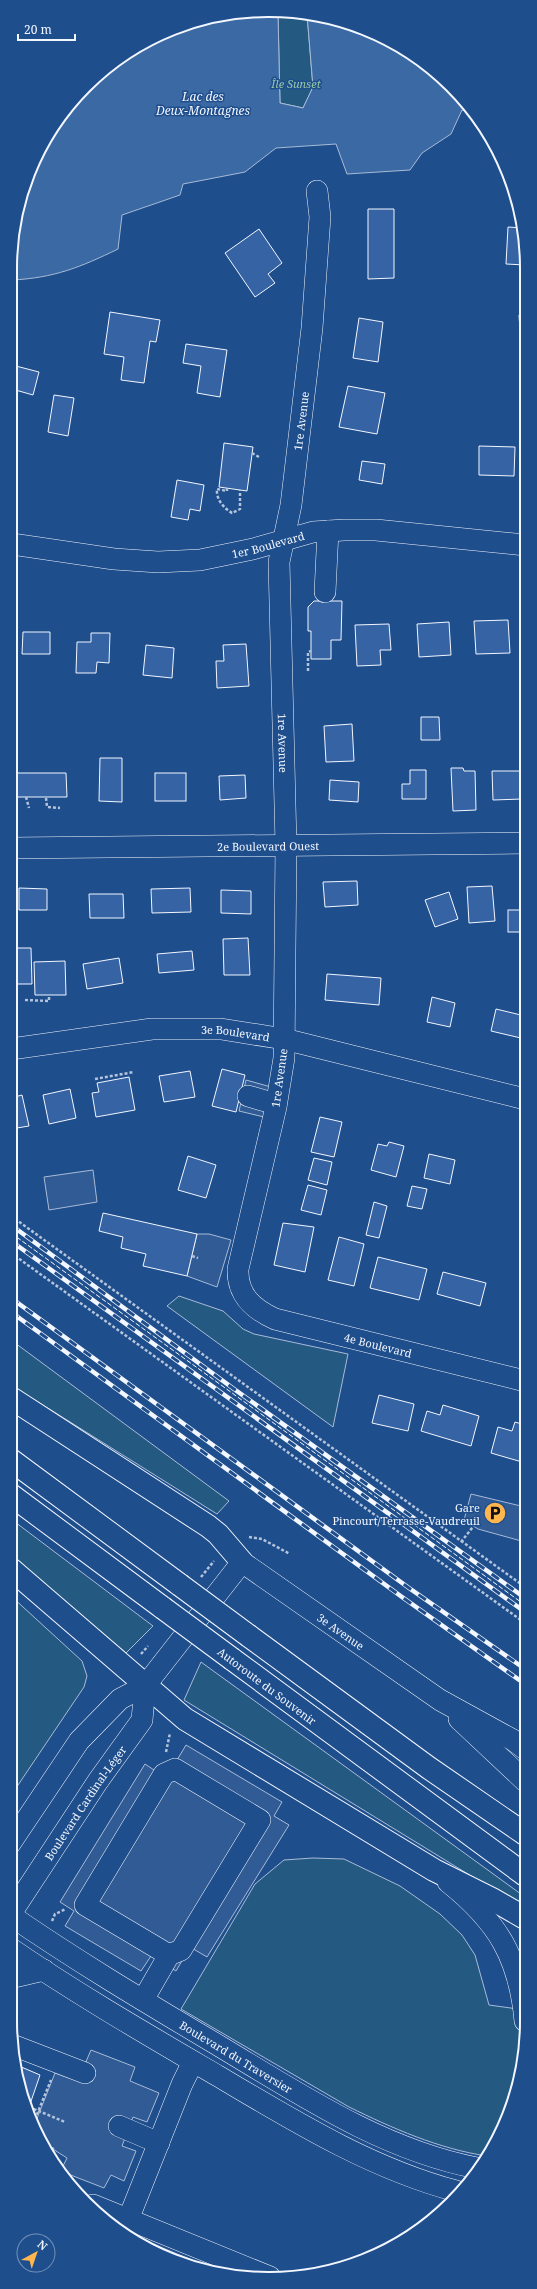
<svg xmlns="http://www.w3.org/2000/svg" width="537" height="2289" viewBox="0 0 537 2289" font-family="'Noto Serif',serif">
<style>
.green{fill:#245a82;stroke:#a8bbd7}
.parking{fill:#305b95;stroke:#a8bbd7}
.water{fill:#3b69a3;stroke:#a8bbd7}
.building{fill:#3563a3;stroke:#f2f6ff}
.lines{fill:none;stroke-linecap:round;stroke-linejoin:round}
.minor-casing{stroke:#f2f6ff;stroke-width:22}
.highway-casing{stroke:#f2f6ff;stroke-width:24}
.path{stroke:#b3c4dc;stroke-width:2.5;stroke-dasharray:3 2;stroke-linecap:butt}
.minor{stroke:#1f4e8c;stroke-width:21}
.highway{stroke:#1f4e8c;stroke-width:22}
.rail-casing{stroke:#f2f6ff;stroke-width:4.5}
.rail{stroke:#1f4e8c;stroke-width:3;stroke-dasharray:9;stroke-linecap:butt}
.highway-bridge-casing{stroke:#f2f6ff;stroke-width:24;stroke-linecap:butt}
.highway-bridge{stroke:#1f4e8c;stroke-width:22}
.fence{stroke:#f2f6ff;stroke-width:1;stroke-dasharray:5 2;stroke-linecap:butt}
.labels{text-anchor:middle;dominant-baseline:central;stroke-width:3;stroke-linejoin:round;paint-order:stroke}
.park-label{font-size:11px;font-style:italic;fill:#97c8a6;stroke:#1f4e8c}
.street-label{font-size:11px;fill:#f2f6ff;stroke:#1f4e8c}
.poi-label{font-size:11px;fill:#f2f6ff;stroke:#1f4e8c;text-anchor:end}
.water-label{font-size:12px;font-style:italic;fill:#f2f6ff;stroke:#1f4e8c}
.rim{fill:none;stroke:#f2f6ff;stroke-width:2}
</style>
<rect width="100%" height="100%" fill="#1f4e8c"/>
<g class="green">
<path d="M302,12L307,14L313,87L303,108L280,103L278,14Z"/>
<path d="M179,1296L223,1311L243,1329L254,1334L348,1354L333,1427L167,1306Z"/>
<path d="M11,1340L229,1501L217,1514L11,1385Z"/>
<path d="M11,1519L153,1626L126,1653L11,1555Z"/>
<path d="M11,1596L82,1661L87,1676L84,1687L10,1797Z"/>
<path d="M201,1662L525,1897V1909L184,1700Z"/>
<path d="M313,1858L344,1859L400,1886L440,1914L462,1935L475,1955L489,2005L525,2010V2054L492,2150L487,2156C439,2149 392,2128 349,2107L181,2009L255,1884L284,1860Z"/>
</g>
<g class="parking">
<path d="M246,1080L271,1087L264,1117L239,1111Z"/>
<path d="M93,1170L97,1202L49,1210L44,1177Z"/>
<path d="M197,1234H209L231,1240L217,1287L187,1276Z"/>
<path d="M471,1494L525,1507V1542L478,1529L464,1520Z"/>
<path d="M186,1745L282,1802L274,1816L289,1825L207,1957L190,1947L176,1971L151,1956L141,1971L65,1926L74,1911L60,1902L145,1764L157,1772L177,1760Z"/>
<path d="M91,2050L135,2067L130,2081L159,2093L147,2122L133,2117L122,2146L136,2151L124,2181L111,2175L104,2188L63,2172L61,2170L67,2158L45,2144L34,2126L55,2073L69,2078L85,2064Z"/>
<path d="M133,2236L148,2242L209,2267L154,2252Z"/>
</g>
<path class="water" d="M278,14L280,103L303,108L313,87L307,14L383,37L451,86L471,113L462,110L451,134L422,153L410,170L347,174L336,144L276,148L245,172L183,184L180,195L122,215L118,249C81,267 54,278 12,280V235L45,139L111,63L202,19Z"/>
<g class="building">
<path d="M368,209H394V278L368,279Z"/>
<path d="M508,227L523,228L525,235V265L506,264Z"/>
<path d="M259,229L282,263L268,274L275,283L255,297L225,253Z"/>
<path d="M110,312L160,320L156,342L150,341L144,383L121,380L124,357L104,354Z"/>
<path d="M525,314V346L521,347L519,315Z"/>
<path d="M359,318L383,322L378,362L353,358Z"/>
<path d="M186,344L227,350L220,397L197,393L201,366L183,363Z"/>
<path d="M12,365L39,372L33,395L12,389Z"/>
<path d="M348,386L385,393L377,434L339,427Z"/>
<path d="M525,393V413H521Z"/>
<path d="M54,395L74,398L68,436L48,432Z"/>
<path d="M224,443L253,447L247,491L219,487Z"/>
<path d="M479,446L515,447L514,476L479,475Z"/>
<path d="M362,461L385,464L382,484L359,480Z"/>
<path d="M177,480L204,485L200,511L190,509L188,520L171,517Z"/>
<path d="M314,601H342L341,640H331V659H311V631H308V607Z"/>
<path d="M508,620L510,653L476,654L474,621Z"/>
<path d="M449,622L451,655L419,657L417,624Z"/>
<path d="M389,624L391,650H380L381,665L357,666L355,625Z"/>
<path d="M23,632H50V654H22Z"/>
<path d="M91,633H110L109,663L97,662L96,673H76L77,642H91Z"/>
<path d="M246,644L249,686L217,688L216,661H224L223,645Z"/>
<path d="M146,645L174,648L172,678L143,675Z"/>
<path d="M421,717H439L440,740H421Z"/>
<path d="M352,724L354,761L326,762L324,726Z"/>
<path d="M100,758H122V802L99,801Z"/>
<path d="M451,768H463L464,771H475L476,810L453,811Z"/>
<path d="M410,770H426V799H402V784H410Z"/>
<path d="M492,771H522V799L493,800Z"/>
<path d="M15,773H66L67,797H15Z"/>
<rect x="155" y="773" width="31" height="28"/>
<path d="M245,775L246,798L220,800L219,776Z"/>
<path d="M330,780L359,782L358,802L329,800Z"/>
<path d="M357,881L358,905L325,907L323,882Z"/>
<path d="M492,886L495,921L469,923L467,887Z"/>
<path d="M19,888L47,889V910H19Z"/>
<path d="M190,888L191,912L152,913L151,889Z"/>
<path d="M221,890L251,891V914L221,913Z"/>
<path d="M449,892L458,919L435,927L425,900Z"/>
<path d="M89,894H123L124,918H90Z"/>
<rect x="508" y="910" width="17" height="22"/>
<path d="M248,938L250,975H224L223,939Z"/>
<path d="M14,948H31L32,984H15Z"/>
<path d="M192,951L194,970L159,973L157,954Z"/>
<path d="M119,958L123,983L87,989L83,964Z"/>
<path d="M65,961L66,995H35L34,962Z"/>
<path d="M327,974L381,978L379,1005L325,1000Z"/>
<path d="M432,997L455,1003L450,1027L427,1022Z"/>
<path d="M496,1009L525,1016V1039L491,1031Z"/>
<path d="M222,1069L245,1075L236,1112L212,1106Z"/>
<path d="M190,1071L195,1097L164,1102L159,1076Z"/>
<path d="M129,1077L135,1110L96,1117L92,1093L99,1092L97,1083Z"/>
<path d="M70,1089L76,1118L49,1124L43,1095Z"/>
<path d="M22,1095L29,1126L11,1129V1098Z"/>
<path d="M320,1117L342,1122L334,1157L311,1152Z"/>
<path d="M389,1142L404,1146L396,1177L371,1170L378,1144L387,1146Z"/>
<path d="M429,1154L455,1160L450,1184L424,1178Z"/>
<path d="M188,1156L216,1165L206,1198L178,1190Z"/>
<path d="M314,1158L332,1162L327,1185L308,1180Z"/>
<path d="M308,1185L327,1190L321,1215L301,1210Z"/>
<path d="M412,1186L427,1189L422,1209L407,1206Z"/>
<path d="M374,1202L387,1206L379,1238L366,1235Z"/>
<path d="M103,1213L197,1234L187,1276L143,1266L146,1254L121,1248L123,1237L99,1231Z"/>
<path d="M283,1223L314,1227L305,1272L274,1265Z"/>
<path d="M339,1237L364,1244L354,1286L328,1280Z"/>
<path d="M378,1257L427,1269L419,1300L370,1288Z"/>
<path d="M443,1272L486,1283L480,1306L437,1294Z"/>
<path d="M379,1395L414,1404L408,1431L372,1423Z"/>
<path d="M443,1405L479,1416L471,1446L421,1431L427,1411L440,1415Z"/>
<path d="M515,1422L525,1425V1454L522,1462L491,1453L498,1427L512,1431Z"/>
<path d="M19,2066L40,2075L28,2110Z"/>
</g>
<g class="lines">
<g class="minor-casing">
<g id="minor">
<path id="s1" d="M317,191L320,217L312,328L291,505L279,562L286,845L284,1058L276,1107L238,1269C237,1295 253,1309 275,1319L525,1381"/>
<path id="s2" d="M12,544L114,559L158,562L200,560L253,549L313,532L344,530H376L525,545"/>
<path d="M325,592L328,531"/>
<path id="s3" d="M11,848L525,843"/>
<path id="s4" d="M11,1049L152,1029H221L284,1039L525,1099"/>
<path d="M248,1096L276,1104"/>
<path d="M459,1719L525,1781"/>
<path d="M175,1769L260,1820L181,1950L169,1955L85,1905L164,1774Z"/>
<path id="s5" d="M10,1844L79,1741L120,1699L145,1686L242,1562L440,1700L513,1740L525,1749"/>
<path d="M448,1882C498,1922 519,1957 525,2021"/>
<path id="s6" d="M10,1915C78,1962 149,2004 221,2047C301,2095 383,2150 477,2168"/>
<path id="s7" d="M10,1915L98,1781L142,1720L145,1686"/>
<path d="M10,1948C77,1994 148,2035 218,2076C294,2121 370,2168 456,2191"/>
<path d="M10,1978L44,1970"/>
<path d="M143,2000L169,1955"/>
<path d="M15,2046L85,2073"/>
<path d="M119,2126L159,2143"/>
<path d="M93,2205L270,2277"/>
<path d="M128,2220L182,2084L193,2062"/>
</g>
</g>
<g class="highway-casing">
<g id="highway">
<path d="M11,1398L208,1526L218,1534L242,1562"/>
<path d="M11,1460L180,1585"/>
<path d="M11,1495L163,1608"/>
<path d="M11,1569L185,1719L434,1870L492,1899L525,1918"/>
<path d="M249,1636L429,1768L525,1834"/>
<path d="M232,1659L525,1875"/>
</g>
</g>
<g class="path">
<path d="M252,453L259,457"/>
<path d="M227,488V491L217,489C216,500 224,508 232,513L240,509V490"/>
<path d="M308,671V652L311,651"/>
<path d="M26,797L29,808"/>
<path d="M46,798L47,807L60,808"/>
<path d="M25,1000L49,1001V995"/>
<path d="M95,1079L134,1072"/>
<path d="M11,1216L525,1587"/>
<path d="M11,1253L525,1623"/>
<path d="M192,1256L198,1258"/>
<path d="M249,1537L262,1539L290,1554"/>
<path d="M461,1542L476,1523"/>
<path d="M201,1577L214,1561"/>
<path d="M141,1654L148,1646"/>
<path d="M166,1752L170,1733"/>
<path d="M52,1921L55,1914L66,1909"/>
<path d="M29,2107L65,2122"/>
<path d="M33,2124L51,2080"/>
<path d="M47,2147L54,2149"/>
</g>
<use href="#minor" class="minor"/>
<use href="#highway" class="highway"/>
<g class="rail-casing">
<g id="rail">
<path d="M11,1225L234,1389L525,1598"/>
<path d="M11,1241L525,1612"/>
<path d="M11,1298L409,1588L525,1669"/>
<path d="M11,1312L402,1597L525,1684"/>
</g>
</g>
<use href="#rail" class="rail"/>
<g class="highway-bridge-casing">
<g id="highway-bridge">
<path d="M180,1585L249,1636"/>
<path d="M163,1608L232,1659"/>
</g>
</g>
<use href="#highway-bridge" class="highway-bridge"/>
<path class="fence" d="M11,1233L525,1605"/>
</g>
<defs>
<g id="parking-disc" transform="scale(1.15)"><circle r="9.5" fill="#ffb74d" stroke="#1f4e8c"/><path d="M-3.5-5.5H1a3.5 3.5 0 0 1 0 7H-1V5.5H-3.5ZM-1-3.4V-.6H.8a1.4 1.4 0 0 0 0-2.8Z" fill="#111"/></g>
</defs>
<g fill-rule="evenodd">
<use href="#parking-disc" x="495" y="1513"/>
</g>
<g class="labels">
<g class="park-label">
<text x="296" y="83">Île Sunset</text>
</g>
<g class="street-label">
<text transform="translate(301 421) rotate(-83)">1re Avenue</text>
<text stroke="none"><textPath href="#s2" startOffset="259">1er Boulevard</textPath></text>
<text stroke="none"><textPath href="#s1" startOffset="555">1re Avenue</textPath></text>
<text stroke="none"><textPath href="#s3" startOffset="257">2e Boulevard Ouest</textPath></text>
<text stroke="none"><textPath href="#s4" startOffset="226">3e Boulevard</textPath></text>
<text transform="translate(279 1078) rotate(-82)">1re Avenue</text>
<text stroke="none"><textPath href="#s1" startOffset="1259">4e Boulevard</textPath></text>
<text stroke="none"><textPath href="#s5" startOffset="489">3e Avenue</textPath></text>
<text transform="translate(267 1686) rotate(37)">Autoroute du Souvenir</text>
<text stroke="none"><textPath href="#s7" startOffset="135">Boulevard Cardinal-Léger</textPath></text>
<text stroke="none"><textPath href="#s6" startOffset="267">Boulevard du Traversier</textPath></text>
</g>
<g class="poi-label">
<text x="480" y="1507">Gare<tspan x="480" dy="13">Pincourt/Terrasse-Vaudreuil</tspan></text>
</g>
<g class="water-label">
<text x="203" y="96">Lac des<tspan x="203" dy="14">Deux-Montagnes</tspan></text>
</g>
</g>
<path d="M0 0H537V2289H0ZM268 17H269A251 251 0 0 1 520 268V2021A251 251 0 0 1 269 2272H268A251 251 0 0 1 17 2021V268A251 251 0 0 1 268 17Z" fill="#1f4e8c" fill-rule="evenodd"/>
<path class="rim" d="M268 17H269A251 251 0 0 1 520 268V2021A251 251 0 0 1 269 2272H268A251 251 0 0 1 17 2021V268A251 251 0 0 1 268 17Z"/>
<g transform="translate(36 2253) rotate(40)"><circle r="19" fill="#1f4e8c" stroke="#7391ba"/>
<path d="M0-3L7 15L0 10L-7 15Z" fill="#ffb74d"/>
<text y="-6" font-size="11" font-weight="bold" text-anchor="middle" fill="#f2f6ff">N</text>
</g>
<path d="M18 34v6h57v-6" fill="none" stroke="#f2f6ff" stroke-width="2"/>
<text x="24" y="34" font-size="12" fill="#f2f6ff" stroke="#1f4e8c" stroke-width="3" paint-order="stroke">20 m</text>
</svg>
